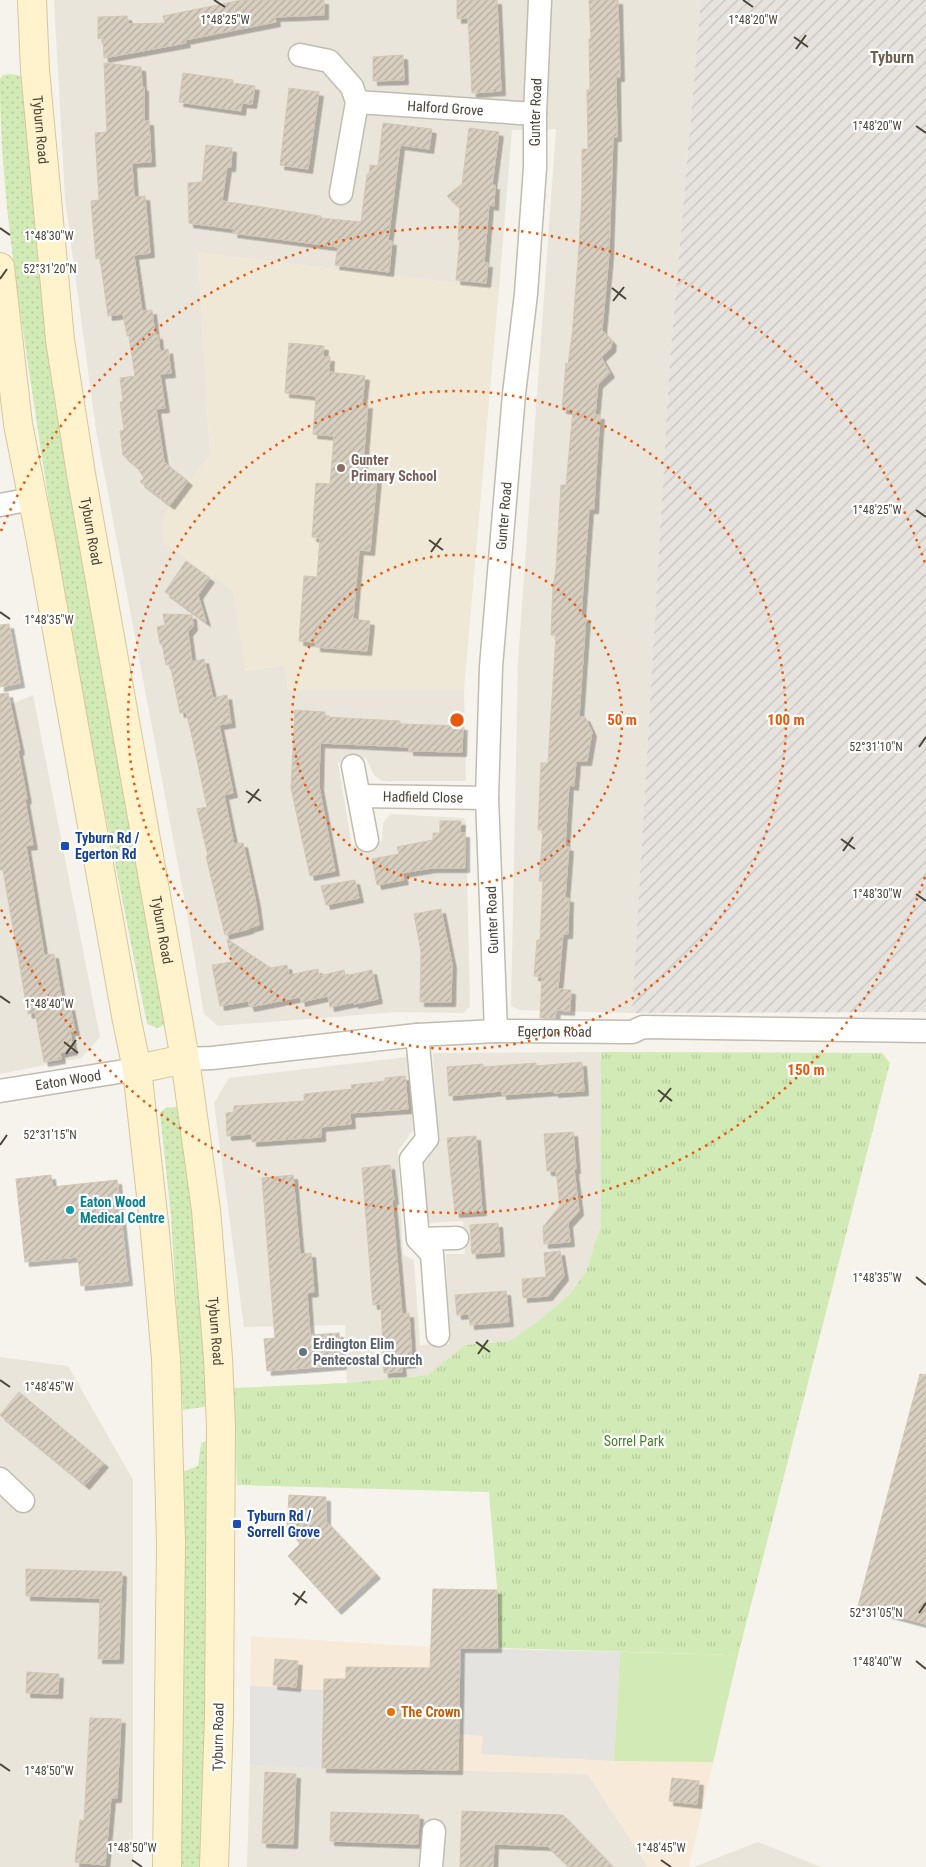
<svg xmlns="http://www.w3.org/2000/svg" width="926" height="1867" viewBox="0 0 926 1867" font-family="'Roboto Condensed',sans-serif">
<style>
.residential{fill:#eae5da}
.commercial{fill:#f7ead8}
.industrial{fill:url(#industrial-furrows)}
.education{fill:#efe8d6}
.grass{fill:url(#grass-dots)}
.park{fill:url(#park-tufts)}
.garden{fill:#d2eab5}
.parking{fill:#e5e3e0}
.building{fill:url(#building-hatch);stroke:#d3c7b4;filter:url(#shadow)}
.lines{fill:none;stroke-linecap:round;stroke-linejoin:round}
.street-casing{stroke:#c2bbae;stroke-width:25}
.secondary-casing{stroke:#d6c79b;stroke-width:30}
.street{stroke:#fff;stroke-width:22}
.secondary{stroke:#fff3cd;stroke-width:28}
.ticks{fill:none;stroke:#4b4439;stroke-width:2}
.ring{fill:none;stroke:#e8590c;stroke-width:2.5;stroke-dasharray:2.5 5}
.education-dot{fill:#8d6e63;stroke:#fff;stroke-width:2}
.transit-dot{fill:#1a4fb4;stroke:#fff;stroke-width:2}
.culture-dot{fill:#0f9aa8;stroke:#fff;stroke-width:2}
.worship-dot{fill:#6b7280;stroke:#fff;stroke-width:2}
.food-dot{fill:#e8710a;stroke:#fff;stroke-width:2}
.labels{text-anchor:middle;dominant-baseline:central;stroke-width:4.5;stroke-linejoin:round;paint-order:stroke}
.street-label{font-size:14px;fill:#4b4439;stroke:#fff}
.education-label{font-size:14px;font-weight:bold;fill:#785e54;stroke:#fff;text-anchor:start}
.transit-label{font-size:14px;font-weight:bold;fill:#164399;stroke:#fff;text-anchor:start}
.culture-label{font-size:14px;font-weight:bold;fill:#0d838f;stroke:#fff;text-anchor:start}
.worship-label{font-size:14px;font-weight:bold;fill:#5b616d;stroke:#fff;text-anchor:start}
.park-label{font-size:14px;fill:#4a7f2a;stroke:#fff}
.food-label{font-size:14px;font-weight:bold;fill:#c56008;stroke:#fff;text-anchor:start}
.quarter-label{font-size:16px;font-weight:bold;fill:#6e6250;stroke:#fff}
.ticks-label{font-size:12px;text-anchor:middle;fill:#4b4439;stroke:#fff;stroke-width:4.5;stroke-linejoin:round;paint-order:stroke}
.centre{fill:#e8590c;stroke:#fff;stroke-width:2.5}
.ring-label{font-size:15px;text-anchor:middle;font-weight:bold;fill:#e8590c;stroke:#fff;stroke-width:4.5;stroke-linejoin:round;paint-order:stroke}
</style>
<defs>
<pattern id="industrial-furrows" width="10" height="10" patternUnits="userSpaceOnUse" patternTransform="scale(1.25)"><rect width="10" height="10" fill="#e6e2dd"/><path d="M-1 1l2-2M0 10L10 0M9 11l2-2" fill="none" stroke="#c7c3be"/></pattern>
<pattern id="grass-dots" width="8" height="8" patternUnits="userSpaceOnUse" patternTransform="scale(1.25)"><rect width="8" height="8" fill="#d2eab5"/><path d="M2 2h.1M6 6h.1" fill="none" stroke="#b6ca9c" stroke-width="1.8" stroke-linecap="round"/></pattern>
<pattern id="park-tufts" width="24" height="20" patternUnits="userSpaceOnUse" patternTransform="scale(1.25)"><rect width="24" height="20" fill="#d2eab5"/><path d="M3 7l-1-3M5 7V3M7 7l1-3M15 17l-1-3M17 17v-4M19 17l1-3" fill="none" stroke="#b6ca9c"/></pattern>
<pattern id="building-hatch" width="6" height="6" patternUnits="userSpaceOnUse" patternTransform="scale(1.25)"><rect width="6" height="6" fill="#d8cfc1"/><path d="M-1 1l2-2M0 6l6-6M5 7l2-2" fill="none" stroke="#b1aa9e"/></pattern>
<filter id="shadow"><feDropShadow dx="4.5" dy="4.5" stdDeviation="0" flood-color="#0004"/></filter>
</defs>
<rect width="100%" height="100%" fill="#f6f3ec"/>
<g class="residential">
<path d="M54,0H701L670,360L632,1013L519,1010L511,1006L518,661L556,129L512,130L499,288L198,253L210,454L163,542L233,590L246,671L285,665L288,690H464L466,781H382L374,775L366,758L338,763L352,846L382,841L383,823L390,814L464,818L466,824L470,1007L463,1013L397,1012L218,1026L204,1014L185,902L96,430L65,199Z"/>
<path d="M33,695L100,1037L81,1058L0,1074V709Z"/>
<path d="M601,1052V1225L586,1272L570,1294L541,1319L510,1341L465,1345L429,1375L347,1383L345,1325L244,1327L214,1103L229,1078L407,1057L413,1130L398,1151L403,1254L414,1261L420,1345L449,1344L446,1254H465L463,1221L427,1223L424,1158L438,1139L433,1053Z"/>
<path d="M0,1357L68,1366L133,1480V1867H0Z"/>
<path d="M250,1765L588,1774L648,1867H247Z"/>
<path d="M758,1842L821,1867H694Z"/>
</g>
<path class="commercial" d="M251,1636L431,1647L738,1655L689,1867H648L588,1774L250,1765Z"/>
<path class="industrial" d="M701,0H926V1012L632,1013L670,360Z"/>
<path class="education" d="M198,253L499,288L464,690H288L285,665L245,671L233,590L163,542L162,519L170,505L210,454Z"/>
<g class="grass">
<path d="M11,74L20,76L24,80L167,1024L157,1028L147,1024C106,818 64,612 34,404C18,297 0,188 0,79L3,75Z"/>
<path d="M176,1107L186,1112L210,1406L183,1410L171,1216L160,1113L165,1108Z"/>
<path d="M207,1440L212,1443L203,1867H180L184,1698L182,1472L198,1466L201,1444Z"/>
</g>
<path class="park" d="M601,1052L882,1053L890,1063L738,1655L499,1648L497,1588L489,1492L237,1485L233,1388L347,1383L428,1375L465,1345L510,1341L541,1319L570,1294L586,1272L601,1225Z"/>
<path class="garden" d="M620,1652L738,1655L713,1762L614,1761Z"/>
<g class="parking">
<path d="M460,1648L620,1652L614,1761L481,1754L483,1736L459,1734Z"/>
<path d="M250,1686L323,1690L322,1768L250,1765Z"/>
</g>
<g class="building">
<path d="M242,0H324V15L275,17L276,22L185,40L186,43L104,58L103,38L98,39V17L127,16L128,24L165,23L163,16Z"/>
<path d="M457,0H497L501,91L472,93L468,18L457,19Z"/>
<path d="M589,0H618L620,77H616L617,137H613L609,254L602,330L612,341L611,348L601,357L610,373L598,384L595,415H600L595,488L594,509H589L581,616H586L579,717H585L592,732L587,761H576L574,786L569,785L565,846L569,847L565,898H569L568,934H563L558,989L571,990L570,1011L556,1010L555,1018H540L542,977L534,976L537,940H540L543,881H539L543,830H538L540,784L541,763H548L556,635H551L553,586L556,569L561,485H566L573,410L562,409L566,363L568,364L572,336L578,261L582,196V149H588L587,90H590L589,39H591Z"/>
<path d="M403,55L404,80L373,81V57Z"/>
<path d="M104,63L141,67L142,86L144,87V121H149L151,162L132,163L134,197L145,196L150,253L134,255L142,311L152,310L155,335H158L160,352L168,349L171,373L160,374L165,408L156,409L164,462L188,481L170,505L140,482L144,478L136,466L123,455L120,431L124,430L120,402L123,401L120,378L135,376L129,336H127L123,314L108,316L100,258L96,259L91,201L99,200L95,133L107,132Z"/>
<path d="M183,73L233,80V83L255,86L252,104L242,103L241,111L179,102Z"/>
<path d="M289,88L319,92L308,169L280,165Z"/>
<path d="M383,123L432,129L429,149L400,145L388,241H392L389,272L335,265L338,247L233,233L234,229L189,223L188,183L202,182L206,145L232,148L231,167H227L222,201L321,216V218L361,222L367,174H369L370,165L378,166Z"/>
<path d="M469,128L499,132L492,185H495L494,206L489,205L484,263H488L486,283L456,280L460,240H458L460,208L447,196L462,184Z"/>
<path d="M289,343L324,346L323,357H330L329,372L365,376L362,404H368L362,475L377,477L370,551L359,550L353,619L370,621L367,651L316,647V642L299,641L304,576L317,577L320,538L312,537L316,483L330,484L334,436L313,434L316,396L285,393Z"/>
<path d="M186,561L210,578L198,595L206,622L165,592Z"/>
<path d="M163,614L192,615L193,626L188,632L192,662L204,659L213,698L227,695L231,723L219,725L233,793L224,795L234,844L243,843L256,903L259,925L249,928V929L225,935L206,856H208L197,809L207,807L191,732L186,712L180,713L170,664L166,665L162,644H160L157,627L165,625Z"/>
<path d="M9,624L20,683L0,687V625Z"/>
<path d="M8,693L20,750L18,751L27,799L25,800L33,845L26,846L44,955L54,954L63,1007L70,1006L75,1031H70L73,1050L60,1053L61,1059L44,1062L35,1012L28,1014L3,870H0V694Z"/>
<path d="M295,710L325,712V717L400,721V724L463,726L462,752L409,751V747L320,743L319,786L335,871L310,876L291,788Z"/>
<path d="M440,821H461L460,833H465V868H432L402,873L404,880L377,885L372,859L399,854L397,847L433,840V833H440Z"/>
<path d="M355,880L359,898L326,905L321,886Z"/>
<path d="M441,909L452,964L451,1002H420L421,952L414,914Z"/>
<path d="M227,939L271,968L287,965L289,975L318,969L319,976L344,970L345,976L372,970L378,999L354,1004V1002L330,1007L328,996L301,1002L300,997L250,1007L248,1001L220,1006L212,965L232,962Z"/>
<path d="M582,1062L584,1091L554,1093V1091L502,1095V1091L449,1096L447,1067L483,1064V1067L536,1063V1066Z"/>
<path d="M405,1076L408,1109L350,1113L351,1124L321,1127V1137L252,1142V1134L227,1136L226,1113L234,1112V1106L304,1101V1094L352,1089L351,1085L385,1081V1078Z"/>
<path d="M573,1132L576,1169H574L579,1211L568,1223L570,1242L544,1244L543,1227L560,1206L556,1171H547L544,1134Z"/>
<path d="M476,1136L482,1211L455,1213L447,1138Z"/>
<path d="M390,1165L394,1200H392L402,1314L409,1313L412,1363L401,1364L402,1372L384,1373L381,1304L373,1305L362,1168Z"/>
<path d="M51,1175L52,1187L117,1180L128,1281L81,1286L78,1257L25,1262L16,1179Z"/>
<path d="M293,1175L300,1254L311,1253L314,1292L307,1293L310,1335L339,1333L342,1365L267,1371L264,1339L275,1338L262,1178Z"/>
<path d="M498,1223L500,1252L472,1254L470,1225Z"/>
<path d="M560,1251L564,1276L548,1296L523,1298L522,1279L546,1277L544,1253Z"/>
<path d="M506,1291L509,1322L470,1325L469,1314L457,1315L455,1295Z"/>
<path d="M920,1374L926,1375V1624L858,1606Z"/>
<path d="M19,1392L104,1463L85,1485L0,1415Z"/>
<path d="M289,1495L326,1497V1521L376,1574L337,1610L288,1556L300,1544L287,1527Z"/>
<path d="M26,1569L122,1572L119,1659H98L100,1598L26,1596Z"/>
<path d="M433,1589L497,1590V1648H460L458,1770L322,1768L324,1679H346V1667L430,1668Z"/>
<path d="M275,1659L298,1661L296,1687L273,1685Z"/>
<path d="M27,1672L59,1674L58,1694L26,1693Z"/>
<path d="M90,1718L121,1719L117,1798H111L105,1865L75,1862L80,1820L84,1821Z"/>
<path d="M265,1772L296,1774L293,1844L262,1843Z"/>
<path d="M672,1778L699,1781L697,1804L669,1801Z"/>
<path d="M462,1811L563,1815L613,1867H569L547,1846L494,1844L493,1867H460Z"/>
<path d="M331,1812L419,1815L418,1844L330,1841Z"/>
</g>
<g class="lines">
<g class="street-casing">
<g id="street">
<path d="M300,55L329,61L352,87L357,102"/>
<path id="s1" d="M341,193L357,102L535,114"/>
<path d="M0,505L33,499"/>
<path d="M353,766L367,840"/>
<path id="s2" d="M359,796L487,798"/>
<path id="s3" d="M496,1031L487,798L491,667L514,394L526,294L535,168V114L540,0"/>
<path d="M417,1035L427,1139L411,1159L418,1239L457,1238"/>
<path id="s4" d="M185,1059L212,1058L417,1035L496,1031L632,1032L643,1027L926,1031"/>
<path id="s5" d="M0,1091L137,1069"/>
<path d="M418,1239L432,1254L438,1335"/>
<path d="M0,1479L23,1501"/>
<path d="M431,1867L434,1831"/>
</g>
</g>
<g class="secondary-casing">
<g id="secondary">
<path id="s6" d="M32,0L35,70L60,340L81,474L185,1059L206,1210L218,1358L221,1426L219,1717L214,1867"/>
<path d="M0,267L18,424L41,541L127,1021L137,1069L155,1232L166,1359L171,1543L167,1867"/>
<path d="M137,1069L185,1059"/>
</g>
</g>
<use href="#street" class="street"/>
<use href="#secondary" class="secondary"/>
</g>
<path class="ticks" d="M214,0L225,7M743,0L753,7M794,37L808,47M796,49L806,35M916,126L926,133M0,228L10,235M0,279L7,269M612,288L626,299M613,301L624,287M916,510L926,517M429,540L443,550M431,552L441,538M0,612L10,619M919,747L926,737M246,791L261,801M248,803L259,789M841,839L855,849M843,851L853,837M916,894L926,901M0,996L10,1003M64,1042L78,1053M66,1054L76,1040M658,1090L672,1101M660,1102L671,1088M0,1145L7,1135M916,1277L926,1285M476,1342L490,1352M478,1354L488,1340M0,1380L10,1387M293,1593L307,1603M295,1605L305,1591M919,1613L926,1603M916,1661L926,1669M0,1764L10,1771M132,1860L142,1867M661,1860L671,1867"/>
<g class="ring">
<circle cx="457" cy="720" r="165"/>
<circle cx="457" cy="720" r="329"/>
<path d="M925 877A494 494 0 0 1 1 909M1 531A494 494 0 0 1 925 563"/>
</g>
<circle class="education-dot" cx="341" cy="468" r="5"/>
<g class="transit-dot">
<rect x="60" y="841" width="10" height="10" rx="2.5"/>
<rect x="232" y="1519" width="10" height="10" rx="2.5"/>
</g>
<circle class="culture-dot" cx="70" cy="1210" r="5"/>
<circle class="worship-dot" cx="303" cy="1352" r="5"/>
<circle class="food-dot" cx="391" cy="1712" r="5"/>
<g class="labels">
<g class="street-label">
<text stroke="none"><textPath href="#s1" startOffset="181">Halford Grove</textPath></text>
<text stroke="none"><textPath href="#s3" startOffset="921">Gunter Road</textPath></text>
<text stroke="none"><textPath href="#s6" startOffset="130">Tyburn Road</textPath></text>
<text stroke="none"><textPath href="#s3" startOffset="516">Gunter Road</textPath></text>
<text stroke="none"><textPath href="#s6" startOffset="535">Tyburn Road</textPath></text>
<text stroke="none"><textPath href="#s2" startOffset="64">Hadfield Close</textPath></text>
<text transform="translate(492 920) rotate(-92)">Gunter Road</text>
<text stroke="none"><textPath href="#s6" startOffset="940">Tyburn Road</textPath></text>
<text stroke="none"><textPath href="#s4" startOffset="371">Egerton Road</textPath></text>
<text stroke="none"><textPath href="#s5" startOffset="69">Eaton Wood</textPath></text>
<text stroke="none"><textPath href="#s6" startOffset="1345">Tyburn Road</textPath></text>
<text transform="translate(218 1737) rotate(-89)">Tyburn Road</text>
</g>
<g class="education-label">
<text x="351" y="460">Gunter<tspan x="351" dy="16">Primary School</tspan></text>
</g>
<g class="transit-label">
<text x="75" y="838">Tyburn Rd /<tspan x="75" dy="16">Egerton Rd</tspan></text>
<text x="247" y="1516">Tyburn Rd /<tspan x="247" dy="16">Sorrell Grove</tspan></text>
</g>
<g class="culture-label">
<text x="80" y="1202">Eaton Wood<tspan x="80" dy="16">Medical Centre</tspan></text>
</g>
<g class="worship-label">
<text x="313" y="1344">Erdington Elim<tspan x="313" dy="16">Pentecostal Church</tspan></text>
</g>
<g class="park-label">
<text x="634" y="1441">Sorrel Park</text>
</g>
<g class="food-label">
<text x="401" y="1712">The Crown</text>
</g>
<g class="quarter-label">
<text x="892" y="57">Tyburn</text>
</g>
</g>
<g class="ticks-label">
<text x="753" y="24">1°48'20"W</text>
<text x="225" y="24">1°48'25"W</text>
<text x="877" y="130">1°48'20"W</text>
<text x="49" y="240">1°48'30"W</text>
<text x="50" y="273">52°31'20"N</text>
<text x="877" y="514">1°48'25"W</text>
<text x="49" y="624">1°48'35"W</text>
<text x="876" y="751">52°31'10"N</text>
<text x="877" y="898">1°48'30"W</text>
<text x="49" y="1008">1°48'40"W</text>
<text x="50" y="1139">52°31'15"N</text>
<text x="877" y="1282">1°48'35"W</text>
<text x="49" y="1391">1°48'45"W</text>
<text x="876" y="1617">52°31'05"N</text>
<text x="877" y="1666">1°48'40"W</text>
<text x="49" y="1775">1°48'50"W</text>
<text x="132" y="1852">1°48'50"W</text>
<text x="661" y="1852">1°48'45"W</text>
</g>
<circle cx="457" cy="720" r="8" class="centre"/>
<g class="ring-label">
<text x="622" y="725">50 m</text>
<text x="786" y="725">100 m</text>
<text x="806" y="1075">150 m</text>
</g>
</svg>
